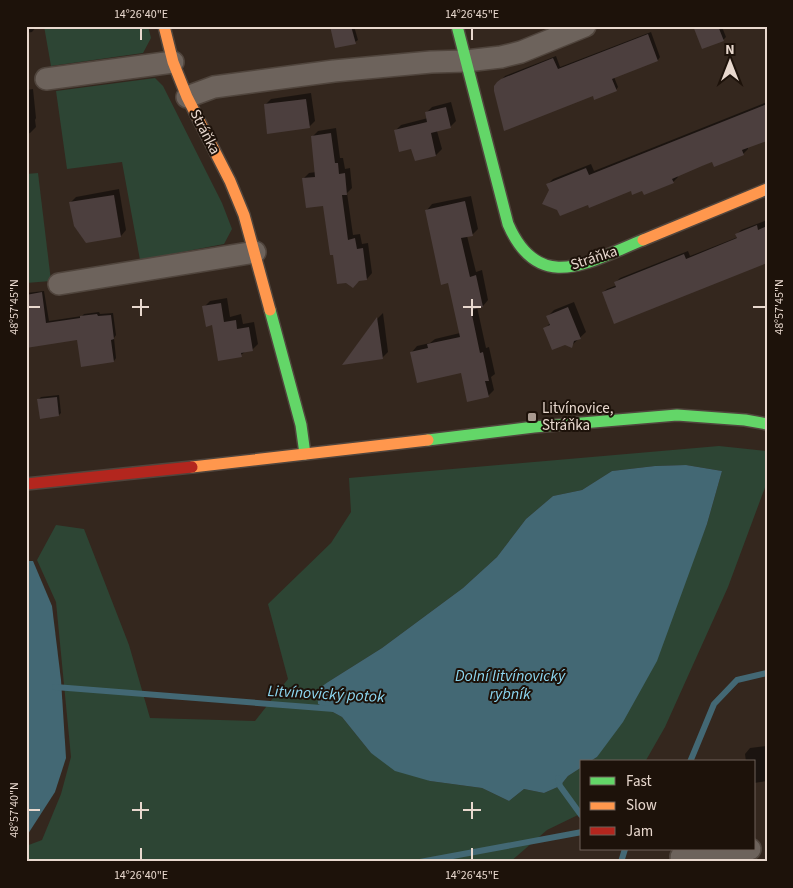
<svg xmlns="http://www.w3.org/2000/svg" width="793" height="888" viewBox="0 0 793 888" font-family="'Source Sans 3',sans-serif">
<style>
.green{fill:#2d4534}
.water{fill:#436874}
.shadow{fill:#0007}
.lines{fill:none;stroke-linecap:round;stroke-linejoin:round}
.stream{stroke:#436874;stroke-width:6}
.building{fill:#4c3f3e}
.street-casing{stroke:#50453d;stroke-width:24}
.fast-casing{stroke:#50453d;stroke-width:14}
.slow-casing{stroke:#50453d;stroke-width:14}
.jam-casing{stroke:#50453d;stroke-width:14}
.street{stroke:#6d635c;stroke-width:21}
.fast{stroke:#63d668;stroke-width:11}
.slow{stroke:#ff974d;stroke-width:11}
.jam{stroke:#b3261e;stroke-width:11}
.ticks{fill:none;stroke:#e8d8ce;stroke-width:2}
.poi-dot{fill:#a99a90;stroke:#1d120a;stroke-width:2}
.labels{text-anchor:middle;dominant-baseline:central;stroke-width:4;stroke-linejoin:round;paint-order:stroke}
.street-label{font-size:15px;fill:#e8d8ce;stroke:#1d120a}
.poi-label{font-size:15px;fill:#e8d8ce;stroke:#1d120a;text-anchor:start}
.water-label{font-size:16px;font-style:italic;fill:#8cd6f0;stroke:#1d120a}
.neatline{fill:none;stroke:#e8d8ce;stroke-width:2}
.ticks-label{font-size:12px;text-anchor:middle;fill:#e8d8ce}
</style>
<rect width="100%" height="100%" fill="#34271e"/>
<g class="green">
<path d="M44,26H148L151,38L143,53L51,66Z"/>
<path d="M155,78L163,86L222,203L232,229L224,244L140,260L122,162L67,169L56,91Z"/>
<path d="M38,173L51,281L26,283V174Z"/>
<path d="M719,446L767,451V482L728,587L665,727L645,762H589L597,757L685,580L707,524L722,471L686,465L655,466L612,471L582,490L553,496L526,519L497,557L463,588L382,648L328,682L318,704L342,717L371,753L430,781L482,788L509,801L524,789L544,793L560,786L568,776L582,767V813L547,830L510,862H26V846L42,840L61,794L71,757L56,602L37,560L56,525L84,529L129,645L150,718L255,721L288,679L268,604L331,543L351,512L349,478Z"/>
</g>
<g class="water">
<path d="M686,465L722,471L707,524L657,661L623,722L597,757L589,762H582V767L568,776L560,786L544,793L524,789L509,801L482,788L430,781L395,771L371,753L342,717L318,704L317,690L328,682L382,648L463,588L497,557L526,519L553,496L582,490L612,471L655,466Z"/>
<path d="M26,561H33L52,606L61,680L66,758L55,792L26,837Z"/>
</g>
<g class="shadow">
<path d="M26,26H37L32,32L26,33Z"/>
<path d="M333,26H354L358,40L355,42Z"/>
<path d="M695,26H723L722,27L726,37L723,40Z"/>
<path d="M651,32L660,57L658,60L614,77L618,87L616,90L593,94L498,83L505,76L556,56L560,67Z"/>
<path d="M33,89L36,118L35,120L36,127L30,133L26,134V90Z"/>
<path d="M311,93L315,121L309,127L265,105L271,99Z"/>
<path d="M451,102L456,121L450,127L437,131L442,149L436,155L416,160L412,147L395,131L401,125L428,118L426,113L432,107Z"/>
<path d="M767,102V139L748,147V149L743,154L713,161L677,175L678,177L673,182L643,189H631L589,204L550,190L548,184L553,179L591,164L594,171Z"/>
<path d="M336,128L340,158H343L345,169L350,168L352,188L347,193L353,235L360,234L362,244L368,243L372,273L367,279L346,281L324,205L303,179L309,173L316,172L312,137L318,131Z"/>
<path d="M119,189L126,230L121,236L70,203L76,197Z"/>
<path d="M471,196L478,229L473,234L467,236L476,272L482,270L488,300L483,306L477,307L486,348L489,347L495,374L491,377L494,390L488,396L462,372L412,352L417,346L430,343L435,339L460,333L449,282L427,210L432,204Z"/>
<path d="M767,220V262L603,292L607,289L617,285L616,282L620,278L688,251L690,256L738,237L737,234L741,230Z"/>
<path d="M44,291L49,321L82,316L84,314L99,312L100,314L113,313L116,335L114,338L116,358L114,361L78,339L26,347V293Z"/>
<path d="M227,298L230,317L241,314L243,324L254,322L258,344L252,350L246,351L241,355L213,324L204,307L210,301Z"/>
<path d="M574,302L586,332L571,346L565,344L545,329L550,323L548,316L554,310Z"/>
<path d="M383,313L388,352L382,358L344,363L378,318Z"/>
<path d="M59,395L61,413L59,415L38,400L41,397Z"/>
<path d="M767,746V781L754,783V762H746L745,754L750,748Z"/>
</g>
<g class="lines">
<g class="stream">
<path d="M55,687L334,709"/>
<path d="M690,762L714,704L737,680L767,673"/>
<path d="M558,778L560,786L581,815"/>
<path d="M420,862L582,832"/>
<path d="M621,862L625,849"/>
</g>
</g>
<g class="building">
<path d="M330,26H351L356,44L335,48Z"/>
<path d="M693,26H718L724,41L702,49Z"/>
<path d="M648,34L658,61L612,79L617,91L594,100L593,96L504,131L494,91V86L497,82L501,79L553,58L558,69Z"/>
<path d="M306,99L310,128L267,134L264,104Z"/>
<path d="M767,104V141L742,150L744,155L714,167L712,162L702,166L672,179L674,183L644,195L642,191L632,195L631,191L589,208L588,205L560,216L557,210L542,204L549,190L546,184L586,168L589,175Z"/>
<path d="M446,107L451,128L431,133L436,156L415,161L411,149L399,152L394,130L427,122L425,112Z"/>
<path d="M331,133L335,163H338L339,174L345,173L347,195H342L348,240L355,238L357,249L363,248L367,280L359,281L353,288L346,283L337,284L333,255H330L323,206L306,208L302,178L315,177L311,136Z"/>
<path d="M114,195L121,237L86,243L74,226L69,202Z"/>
<path d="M465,201L473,236L461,238L470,277L476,275L483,307L471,310L480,353L483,352L489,381H485L489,397L467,402L461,373L417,383L410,352L428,348L427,344L460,337L448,283L441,285L425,210Z"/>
<path d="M757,225L758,230L767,226V263L614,324L602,292L616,287L614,282L684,254L686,259L737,238L735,234Z"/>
<path d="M42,292L46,323L80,318V316L97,314L98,316L111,315L114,339L111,340L114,362L81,367L77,340L26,348V295Z"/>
<path d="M221,303L224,322L236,320L237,329L249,327L253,351L241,353L242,357L218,361L212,325L206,327L202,306Z"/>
<path d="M568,307L581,339L574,341L572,348L565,345L552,350L543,328L550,325L546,316Z"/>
<path d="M377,317L383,359L342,365Z"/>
<path d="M57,397L59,416L40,419L37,399Z"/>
</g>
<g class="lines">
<g class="street-casing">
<g id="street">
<path d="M46,79L173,62"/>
<path d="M187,97L214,87L334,71L431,62L466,61L501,57L521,52L585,26"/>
<path d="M59,284L255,252"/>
<path d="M681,857L750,849"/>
</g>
</g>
<g class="fast-casing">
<g id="fast">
<path d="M457,26L508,224C539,296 590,261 643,240"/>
<path d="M270,310L301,425L305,454"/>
<path d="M428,440L534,427L677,415L745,420L767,424"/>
</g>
</g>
<g class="slow-casing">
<g id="slow">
<path d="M164,26L173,62L187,97L230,181L244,215L270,310"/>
<path d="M643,240L767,189"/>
<path d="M192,467L428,440"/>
</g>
</g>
<g class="jam-casing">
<path id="jam" d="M26,484L192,467"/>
</g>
<use href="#street" class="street"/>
<use href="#fast" class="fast"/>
<use href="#slow" class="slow"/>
<use href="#jam" class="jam"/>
</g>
<path class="ticks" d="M141,28V40M472,28V40M141,299V316M472,299V316M28,307H40M132,307H149M463,307H481M753,307H766M141,802V819M472,802V819M28,810H40M132,810H149M463,810H481M141,848V860M472,848V860"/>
<rect class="poi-dot" x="527" y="412" width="10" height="10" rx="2.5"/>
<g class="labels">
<g class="street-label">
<text transform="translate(205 132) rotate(63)">Stráňka</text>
<text transform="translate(594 258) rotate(-18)">Stráňka</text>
</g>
<g class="poi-label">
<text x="542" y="408">Litvínovice,<tspan x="542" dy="17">Stráňka</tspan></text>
</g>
<g class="water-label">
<text x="510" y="676">Dolní litvínovický<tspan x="510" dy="18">rybník</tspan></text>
<text transform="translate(326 694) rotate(3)">Litvínovický potok</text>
</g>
</g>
<rect width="793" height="888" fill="none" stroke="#1d120a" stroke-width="55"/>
<rect x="580" y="760" width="175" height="90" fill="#1d120a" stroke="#6e6158"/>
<rect x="590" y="777" width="25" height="8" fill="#63d668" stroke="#6e6158"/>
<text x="626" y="786" font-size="15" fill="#e8d8ce">Fast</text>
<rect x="590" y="802" width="25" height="8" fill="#ff974d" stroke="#6e6158"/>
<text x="626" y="810" font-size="15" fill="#e8d8ce">Slow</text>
<rect x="590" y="827" width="25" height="8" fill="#b3261e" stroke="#6e6158"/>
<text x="626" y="836" font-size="15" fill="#e8d8ce">Jam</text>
<g transform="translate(730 62)" stroke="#1d120a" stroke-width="4" paint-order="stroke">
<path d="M0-4L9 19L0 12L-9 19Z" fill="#e8d8ce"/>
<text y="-8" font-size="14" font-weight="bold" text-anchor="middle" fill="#e8d8ce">N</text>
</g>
<rect x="28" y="28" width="738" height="832" class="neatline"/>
<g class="ticks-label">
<text x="141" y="18">14°26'40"E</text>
<text x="472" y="18">14°26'45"E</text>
<text transform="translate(14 307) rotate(-90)" y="4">48°57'45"N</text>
<text transform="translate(779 307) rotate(-90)" y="4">48°57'45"N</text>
<text transform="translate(14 810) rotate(-90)" y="4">48°57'40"N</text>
<text x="141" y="879">14°26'40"E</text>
<text x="472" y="879">14°26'45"E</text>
</g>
</svg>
